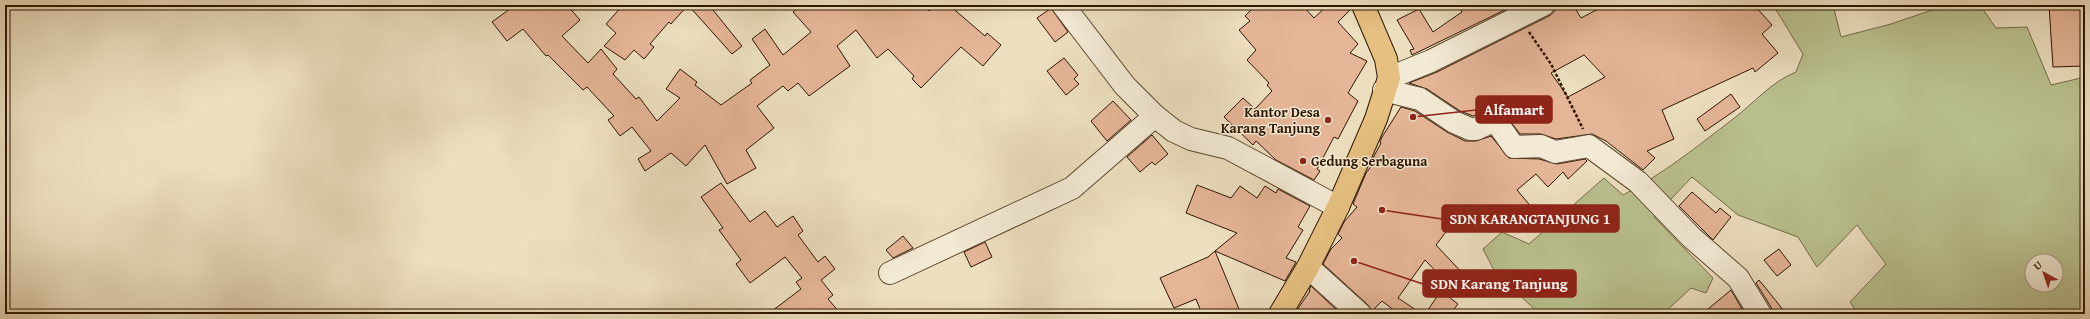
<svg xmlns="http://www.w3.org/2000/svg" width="2090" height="319" viewBox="0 0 2090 319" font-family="'Gentium Book Plus',serif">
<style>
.green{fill:#bac190;stroke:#746c48;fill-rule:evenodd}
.building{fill:#e5b597;stroke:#2f1600;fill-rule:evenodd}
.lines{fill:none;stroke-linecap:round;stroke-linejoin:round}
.minor-casing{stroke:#5e4830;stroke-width:24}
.major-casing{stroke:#2f1600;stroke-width:24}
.path{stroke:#2f1600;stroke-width:2.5;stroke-dasharray:3 2;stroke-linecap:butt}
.minor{stroke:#f3ead5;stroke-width:22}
.major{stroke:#e6c080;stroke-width:22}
.poi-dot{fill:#8f2418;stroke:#f3ead5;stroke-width:1.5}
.labels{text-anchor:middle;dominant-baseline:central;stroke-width:3;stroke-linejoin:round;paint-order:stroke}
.poi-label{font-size:14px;font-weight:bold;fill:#2f1600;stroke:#f3ead5;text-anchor:end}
.leader{fill:none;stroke:#8f2418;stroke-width:1.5}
.callout-dot{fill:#8f2418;stroke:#f3ead5;stroke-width:1.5}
.callout{fill:#8f2418;stroke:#8f2418;stroke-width:1.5}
.callout-label{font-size:15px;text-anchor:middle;font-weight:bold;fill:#fff}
</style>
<rect width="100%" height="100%" fill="#ecdfbf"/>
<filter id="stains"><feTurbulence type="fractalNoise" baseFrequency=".005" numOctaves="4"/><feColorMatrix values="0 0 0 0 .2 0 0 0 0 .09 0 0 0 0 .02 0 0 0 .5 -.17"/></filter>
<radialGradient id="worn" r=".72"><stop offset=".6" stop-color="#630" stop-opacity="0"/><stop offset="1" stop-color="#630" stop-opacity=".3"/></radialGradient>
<path class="green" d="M1773,5H1833L1841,37L1891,24L1947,5H1980L1996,28L2027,27L2051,85L2085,77V314H1858L1850,302L1886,264L1857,225L1817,267L1798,237L1738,215L1692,177L1654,217L1713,278L1706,293L1691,288L1663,314H1540L1496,274L1483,249L1502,232L1529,244L1604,178L1623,195C1663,174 1698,146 1733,119C1754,103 1771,82 1796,72L1803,54ZM2032,261H2056V285H2032Z"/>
<g class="building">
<path d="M515,5H567L580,20L562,36L588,63L601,49L617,69L613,74L636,99L639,97L657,121L680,98L666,89L680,69L697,82L695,85L721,105L752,83L750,80L770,65L752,39L765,29L783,55L811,32L793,12L802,5H923L929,11L935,5H949L985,36L987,33L1001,45L983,66L961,47L921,88L912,79L914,76L888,49L877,58L856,30L837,46L850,66L809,96L798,83L788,91L783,86L757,106L774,128L746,150L756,168L727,184L705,145L686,166L671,153L645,171L638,159L651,151L632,127L620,136L608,120L614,116L587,87L583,90L548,55L546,56L523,29L507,41L492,22Z"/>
<path d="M623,5H709L742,46L732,54L688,5L671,24L669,22L650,44L654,47L644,59L634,50L625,60L604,46L616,33L606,24Z"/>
<path d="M1256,5H1302L1314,18L1328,5H1351V9L1338,22L1358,44L1350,53L1367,61L1348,93L1358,101L1338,139L1334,137L1317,169L1320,171L1314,180L1276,160L1256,141L1253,145L1224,117L1243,98L1255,109L1272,91L1267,85L1269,83L1247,60L1256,50L1239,30L1250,21L1245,16Z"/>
<path d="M1459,5H1515L1412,55L1410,50L1414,49L1397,20L1419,9L1433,32L1462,12Z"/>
<path d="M1555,5H1573L1581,18L1606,5H1754L1772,25L1762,34L1778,53L1755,72L1753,68L1662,110L1674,139L1647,151L1655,158L1643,170L1606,141L1592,134L1556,139L1541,134H1520L1501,109H1490L1473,116L1460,111L1427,89L1409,83L1437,72L1549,16L1554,12ZM1584,55L1605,77L1568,97L1551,73Z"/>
<path d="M2049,5H2083L2085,66L2053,67Z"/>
<path d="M1051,8L1068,32L1055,42L1037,18Z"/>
<path d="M1064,58L1078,75L1074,79L1079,84L1066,95L1047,71Z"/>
<path d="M1731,94L1740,107L1705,131L1697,119Z"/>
<path d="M1113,101L1131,120L1107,141L1091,121Z"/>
<path d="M1401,107L1415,111L1447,132L1465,141H1476L1491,136L1509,158L1539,159L1557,164L1585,159L1587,161L1568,179L1563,172L1548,187L1536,174L1517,190L1539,216L1523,230L1503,208L1495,215L1493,213L1483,226L1466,214L1457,223L1455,220L1436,245L1467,278L1454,290L1425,260L1398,298L1422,314H1399L1382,301L1372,311L1368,305L1323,264L1331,249L1342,238L1338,234L1344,222L1357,207L1353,204L1366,173L1376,160L1373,158L1381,143L1380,142L1382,137Z"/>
<path d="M1152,135L1168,154L1155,165L1152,162L1140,172L1127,157Z"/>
<path d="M721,183L750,222L765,211L777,227L793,216L803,231L798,235L818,262L825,256L835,269L821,280L833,295L828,299L841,314H768L801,289L796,282L802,278L785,257L750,283L736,264L741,260L719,230L723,228L701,197Z"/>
<path d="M1197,185L1231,198L1240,186L1257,198L1265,186L1276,193L1278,189L1310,206L1298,227L1303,230L1286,258L1296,262L1285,281L1215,251L1237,233L1186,213Z"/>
<path d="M1692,192L1716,213L1720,208L1731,217L1713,240L1679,206Z"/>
<path d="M903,236L913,248L893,258L886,250Z"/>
<path d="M985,242L992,257L971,267L964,252Z"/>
<path d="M1779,249L1791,265L1777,276L1764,260Z"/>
<path d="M1215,251L1241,314H1202L1196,299L1174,308L1160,278L1208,257Z"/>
<path d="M1759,280L1777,302L1786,314H1772L1771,307L1756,283Z"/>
<path d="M1311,286L1341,314H1301L1297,310L1310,291L1309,290Z"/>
<path d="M1731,290L1745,314H1702Z"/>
<path d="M1441,291L1458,304L1450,314H1425Z"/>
</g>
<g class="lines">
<g class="minor-casing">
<g id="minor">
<path d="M1063,5L1125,86L1155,116L1174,131L1191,139L1228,148L1338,207"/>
<path d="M1389,78L1431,61L1543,5"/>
<path d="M1384,90L1420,99L1454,122L1470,129H1476L1495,120L1514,147L1541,146L1555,152L1589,146L1638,182L1691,237L1738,278L1760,314"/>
<path d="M1308,267L1360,314"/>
<path d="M890,273L1072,188L1155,116"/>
</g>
</g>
<g class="major-casing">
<path id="major" d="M1280,314L1308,267L1338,207L1376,119L1389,78L1386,59L1363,5"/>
</g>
<path class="path" d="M1529,32L1551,64L1583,129"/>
<use href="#minor" class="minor"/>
<use href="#major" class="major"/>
</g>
<g class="poi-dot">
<circle cx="1328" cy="120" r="4"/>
<circle cx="1303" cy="161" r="4"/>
</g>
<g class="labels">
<g class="poi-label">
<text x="1320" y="112">Kantor Desa<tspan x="1320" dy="16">Karang Tanjung</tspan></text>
<text x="1311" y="161" text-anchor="start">Gedung Serbaguna</text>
</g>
</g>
<path class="leader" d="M1413 117L1476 110M1382 210L1442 219M1354 261L1423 284"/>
<g class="callout-dot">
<circle cx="1413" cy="117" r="4"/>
<circle cx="1382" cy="210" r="4"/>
<circle cx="1354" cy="261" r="4"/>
</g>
<g class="callout">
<rect x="1476" y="96" width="76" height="27" rx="4"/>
<rect x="1442" y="205" width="177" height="27" rx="4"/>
<rect x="1423" y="270" width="153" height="27" rx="4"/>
</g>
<g class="callout-label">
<text x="1514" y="115">Alfamart</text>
<text x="1530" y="224">SDN KARANGTANJUNG 1</text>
<text x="1499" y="289">SDN Karang Tanjung</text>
</g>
<rect width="2090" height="319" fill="none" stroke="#ecdfbf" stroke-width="20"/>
<rect x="6" y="6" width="2078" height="307" fill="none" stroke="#2f1600" stroke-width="2"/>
<rect x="10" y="10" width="2070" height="299" fill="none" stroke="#2f1600"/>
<g transform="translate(2044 273) rotate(320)"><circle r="19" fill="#f3ead5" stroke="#a59580"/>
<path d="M0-3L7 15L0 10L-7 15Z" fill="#8f2418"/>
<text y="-6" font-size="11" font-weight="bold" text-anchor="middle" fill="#2f1600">U</text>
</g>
<rect width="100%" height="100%" filter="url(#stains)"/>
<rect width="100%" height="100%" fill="url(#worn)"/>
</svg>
